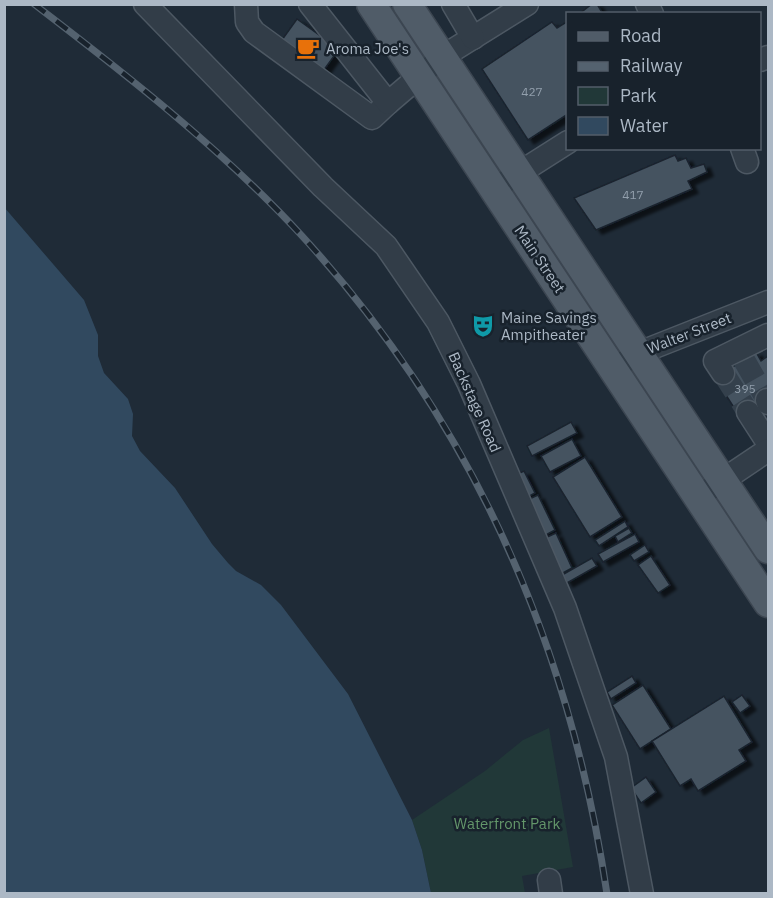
<svg xmlns="http://www.w3.org/2000/svg" width="773" height="898" viewBox="0 0 773 898" font-family="'IBM Plex Sans',sans-serif">
<style>
.green{fill:#213838}
.water{fill:#31495f}
.building{fill:#445361;stroke:#1a242e;stroke-width:1.5;filter:url(#shadow)}
.lines{fill:none;stroke-linecap:round;stroke-linejoin:round}
.minor-tunnel{stroke:#34404c;stroke-width:22;stroke-dasharray:22 11;stroke-linecap:butt}
.minor-casing{stroke:#4d5863;stroke-width:25}
.major-casing{stroke:#3c4651;stroke-width:31}
.minor{stroke:#323d48;stroke-width:22}
.major{stroke:#505c68;stroke-width:28}
.rail-casing{stroke:#54626f;stroke-width:7}
.rail{stroke:#18222c;stroke-width:4.5;stroke-dasharray:14;stroke-linecap:butt}
.labels{text-anchor:middle;dominant-baseline:central;stroke-width:5;stroke-linejoin:round;paint-order:stroke}
.number-label{font-size:12px;fill:#929fac}
.poi-label{font-size:15px;fill:#acb8c5;stroke:#18222c;text-anchor:start}
.street-label{font-size:15px;fill:#acb8c5;stroke:#18222c}
.park-label{font-size:15px;fill:#63966a;stroke:#18222c}
</style>
<defs>
<filter id="shadow"><feDropShadow dx="6" dy="4" stdDeviation="1.5" flood-color="#0009"/></filter>
</defs>
<rect width="100%" height="100%" fill="#1f2b37"/>
<path class="green" d="M549,728L573,867L522,876L525,893H431L422,850L412,820L485,771L523,740Z"/>
<path class="water" d="M4,207L84,300L98,335V356L104,373L128,399L133,414L132,436L140,451L175,488L212,544L228,563L236,571L261,585L281,605L348,694L412,820L422,850L431,893H5Z"/>
<g class="building">
<path d="M592,4H597L603,14H579Z"/>
<path d="M297,19L333,45L328,51L334,56L321,74L279,44Z"/>
<path d="M568,21V114L528,140L482,69L552,22L557,28Z"/>
<path d="M675,155L678,161L686,158L691,168L704,164L707,172L688,181L692,189L596,230L574,198Z"/>
<path d="M756,352L761,361L768,356V399L740,417L715,378Z"/>
<path d="M571,422L577,433L532,456L527,446Z"/>
<path d="M572,439L581,456L550,472L541,456Z"/>
<path d="M585,457L622,517L590,537L553,477Z"/>
<path d="M524,471L535,493L526,498L515,475Z"/>
<path d="M538,495L555,530L544,536L527,500Z"/>
<path d="M625,521L628,527L599,546L595,540Z"/>
<path d="M629,528L632,533L618,542L615,536Z"/>
<path d="M556,533L572,568L561,574L545,538Z"/>
<path d="M635,534L639,542L603,562L598,554Z"/>
<path d="M645,545L649,552L634,561L630,555Z"/>
<path d="M651,556L670,585L658,593L638,565Z"/>
<path d="M592,558L597,566L567,583L562,575Z"/>
<path d="M632,676L636,683L611,699L607,692Z"/>
<path d="M643,685L671,729L640,749L612,705Z"/>
<path d="M742,695L750,706L740,713L732,702Z"/>
<path d="M724,696L752,742L739,750L746,761L698,791L691,779L680,786L652,741Z"/>
<path d="M646,777L656,792L641,803L631,788Z"/>
</g>
<g class="lines">
<g class="minor-tunnel">
<path d="M744,360L767,400"/>
<path d="M723,373L748,412"/>
</g>
<g class="minor-casing">
<g id="minor">
<path d="M145,4L323,187L386,246L438,322L469,384L565,608L616,757L642,894"/>
<path d="M246,4L247,22L254,32L372,118L388,103"/>
<path d="M310,4L388,103L442,57L527,4"/>
<path d="M453,4L473,38"/>
<path d="M647,4L652,14"/>
<path d="M760,60L768,57"/>
<path d="M742,148L747,162"/>
<path d="M494,189L568,142"/>
<path d="M613,369L639,353L768,302"/>
<path d="M723,373L715,361L768,335"/>
<path d="M767,400L768,403"/>
<path d="M748,412L768,443"/>
<path d="M698,497L768,450"/>
<path d="M549,880L551,894"/>
</g>
</g>
<g class="major-casing">
<g id="major">
<path d="M371,4L768,603"/>
<path d="M407,4L768,549"/>
</g>
</g>
<use href="#minor" class="minor"/>
<use href="#major" class="major"/>
<g class="rail-casing">
<path id="rail" d="M34,4C128,76 223,150 303,237C474,424 570,645 607,894"/>
</g>
<use href="#rail" class="rail"/>
</g>
<defs>
<g id="cafe-bare" transform="scale(1.8)"><path d="M-5.5-4.5H6V0H3Q3 3.5 0 3.5H-2.5Q-5.5 3.5-5.5 0ZM3-3.2v2h1.7v-2ZM-6 4.5H4V6H-6Z" fill="#e8710a" stroke="#18222c" stroke-width="2.5" paint-order="stroke"/></g>
<g id="theatre-bare" transform="scale(1.8)"><path d="M-5-5.5Q0-4 5-5.5V0Q5 5 0 6Q-5 5-5 0ZM-3.3-2.5H-1v1.5H-3.3ZM1-2.5H3.3v1.5H1ZM-2.8 1Q0 5.5 2.8 1Z" fill="#0f9aa8" stroke="#18222c" stroke-width="2.5" paint-order="stroke"/></g>
</defs>
<g fill-rule="evenodd">
<use href="#cafe-bare" x="308" y="48"/>
<use href="#theatre-bare" x="483" y="326"/>
</g>
<g class="labels">
<g class="number-label">
<text x="532" y="91">427</text>
<text x="633" y="194">417</text>
<text x="745" y="388">395</text>
</g>
<g class="poi-label">
<text x="326" y="48">Aroma Joe's</text>
<text x="501" y="317">Maine Savings<tspan x="501" dy="17">Ampitheater</tspan></text>
</g>
<g class="street-label">
<text transform="translate(540 259) rotate(56)">Main Street</text>
<text transform="translate(689 333) rotate(-21)">Walter Street</text>
<text transform="translate(475 402) rotate(66)">Backstage Road</text>
</g>
<g class="park-label">
<text x="507" y="823">Waterfront Park</text>
</g>
</g>
<rect width="773" height="898" fill="none" stroke="#acb8c5" stroke-width="12"/>
<rect x="566" y="12" width="195" height="138" fill="#18222c" stroke="#535e69" stroke-width="1.5"/>
<rect x="578" y="32" width="30" height="9" fill="#505c68" stroke="#535e69" stroke-width="1.5"/>
<text x="620" y="42" font-size="18" fill="#acb8c5">Road</text>
<rect x="578" y="62" width="30" height="9" fill="#54626f" stroke="#535e69" stroke-width="1.5"/>
<text x="620" y="72" font-size="18" fill="#acb8c5">Railway</text>
<rect x="578" y="87" width="30" height="18" fill="#213838" stroke="#535e69" stroke-width="1.5"/>
<text x="620" y="102" font-size="18" fill="#acb8c5">Park</text>
<rect x="578" y="117" width="30" height="18" fill="#31495f" stroke="#535e69" stroke-width="1.5"/>
<text x="620" y="132" font-size="18" fill="#acb8c5">Water</text>
</svg>
